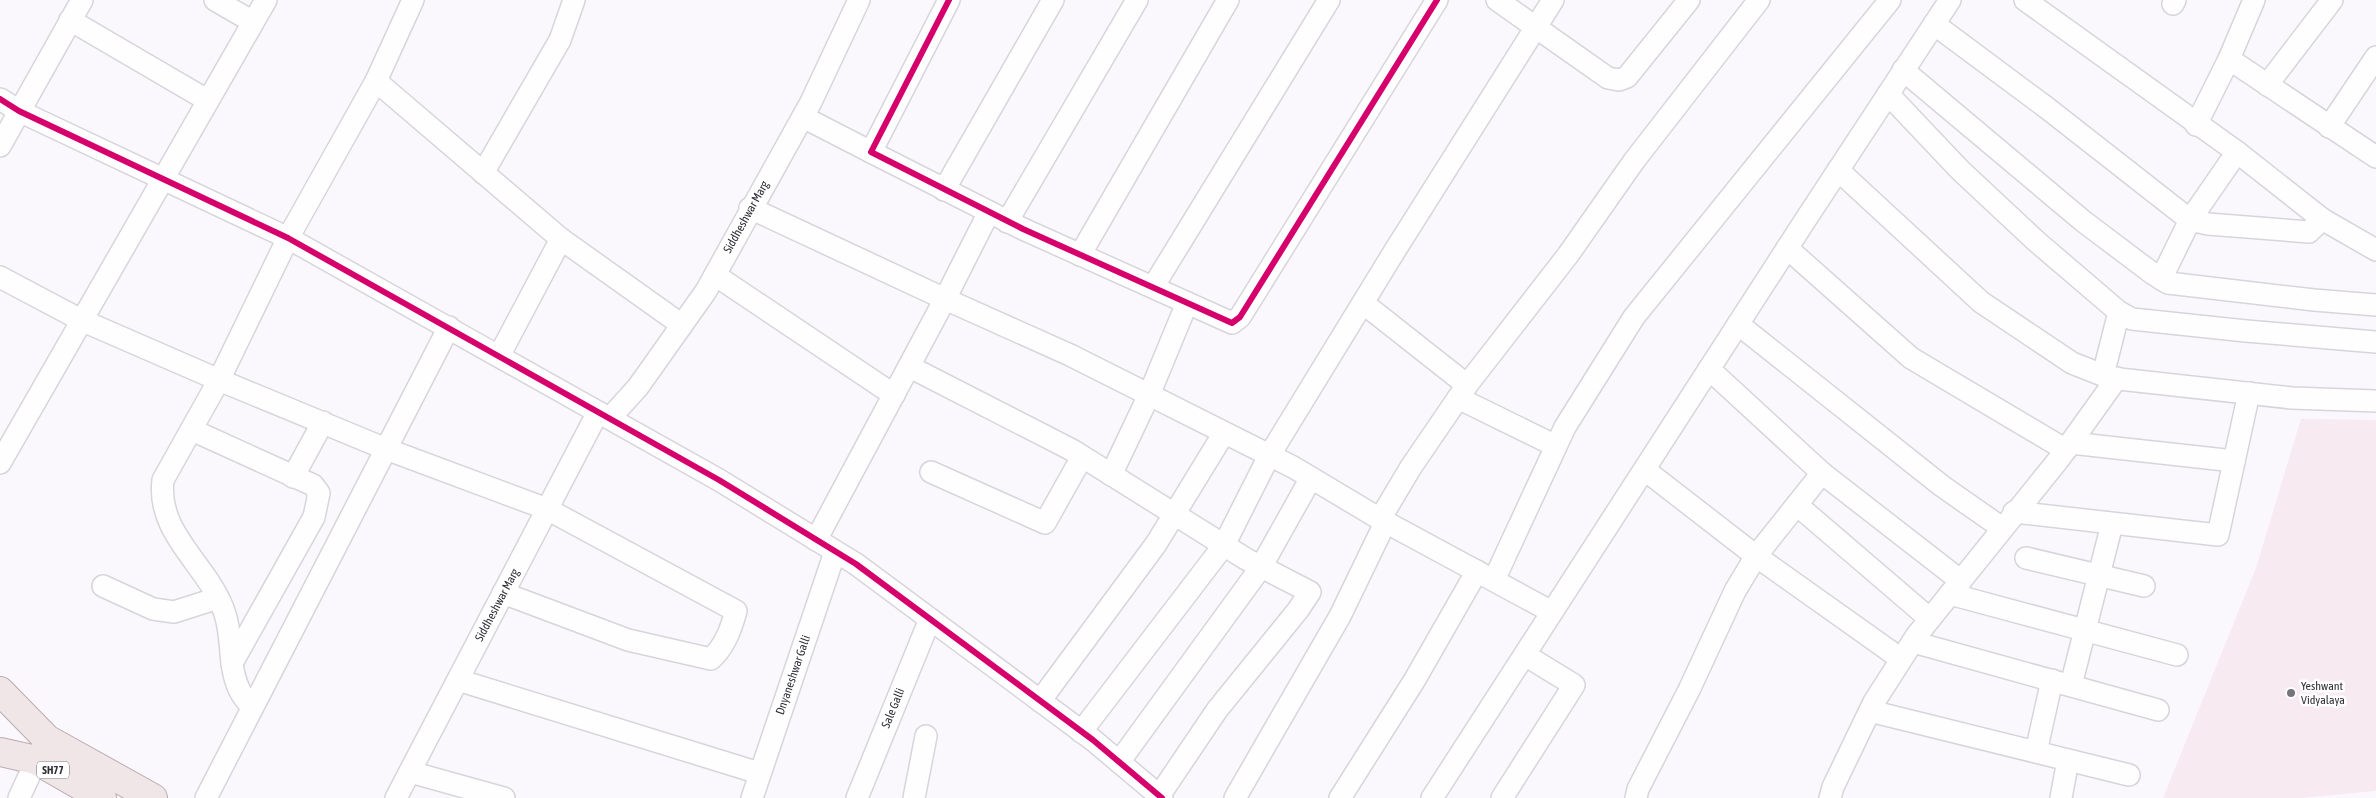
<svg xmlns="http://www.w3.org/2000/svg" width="2376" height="798" viewBox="0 0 2376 798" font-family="'Asap Condensed',sans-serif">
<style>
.education{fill:#f7ebf1}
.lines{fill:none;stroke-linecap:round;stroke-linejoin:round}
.minor-casing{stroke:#d7d5db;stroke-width:24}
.major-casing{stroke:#bcabae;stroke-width:30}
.minor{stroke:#fefeff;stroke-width:21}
.major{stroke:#f0e6e7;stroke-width:28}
.cycleway-casing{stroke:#fff;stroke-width:9}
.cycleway{stroke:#d6006c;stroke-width:6}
.poi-dot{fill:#77757c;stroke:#fff;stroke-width:2}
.labels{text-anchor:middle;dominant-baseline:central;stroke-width:5;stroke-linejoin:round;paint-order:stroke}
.shield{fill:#fff;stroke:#6f6d72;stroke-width:1}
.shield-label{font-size:11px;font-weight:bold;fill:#312e36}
.street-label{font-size:12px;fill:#312e36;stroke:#fff}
.poi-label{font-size:12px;fill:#312e36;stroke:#fff;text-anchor:start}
</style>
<rect width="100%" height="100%" fill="#faf8fd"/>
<path class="education" d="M2301,419L2376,420V791L2302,798H2163L2256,568Z"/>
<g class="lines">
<g class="minor-casing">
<g id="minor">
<path d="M215,0L253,22"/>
<path d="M949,0L871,152L1023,229L1232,323L1240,317L1437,0"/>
<path d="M1497,0L1608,78L1619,80L1627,77L1689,0"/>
<path d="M2025,0L2237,152L2322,219L2376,250"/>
<path d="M2173,4L2175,0"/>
<path d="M70,20L207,100"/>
<path d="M1934,24L2047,108L2190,220L2208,224L2309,232L2322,219"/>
<path d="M2229,59L2376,157"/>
<path d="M1903,70L2083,221L2152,273L2168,283L2314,300L2376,305"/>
<path d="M376,81L561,239L499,356"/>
<path d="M2267,85L2332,0"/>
<path d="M1888,94L1960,170L2036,241L2119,312L2132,319L2246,331L2376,342"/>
<path d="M0,99L19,111L288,238L719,480L856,564L1093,740L1162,798"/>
<path d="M803,117L871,152"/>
<path d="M2196,125L2229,59L2254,0"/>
<path d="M2329,127L2376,57"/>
<path d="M0,146L82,0"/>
<path d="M1838,170L1981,302L2072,363L2110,378L2292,398L2376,401"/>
<path d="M483,173L560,40L574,0"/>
<path d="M944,190L1053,0"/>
<path d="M750,208L945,299L1070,355L1293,467L1380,519L1552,612"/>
<path d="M1007,222L1137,0"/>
<path d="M561,239L682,325"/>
<path d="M1787,248L1911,358L2066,450"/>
<path d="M1080,255L1228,0"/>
<path d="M715,275L894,395"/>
<path d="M0,277L81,320L219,380L386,449L547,509L736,611C731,629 725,646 711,659L628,640L503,593"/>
<path d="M2161,279L2190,220L2237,152"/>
<path d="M1153,287L1329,0"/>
<path d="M1363,303L1467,385"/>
<path d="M1738,324L1942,486L2002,528"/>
<path d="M910,367L1072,450L1246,559L1310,592L1298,610L1217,710L1159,796"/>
<path d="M1709,369L1822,473L1961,581"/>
<path d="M2103,375L2119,312"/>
<path d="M1458,398L1556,446"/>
<path d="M610,418L638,387L706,291L811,102L859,0"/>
<path d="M192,430L313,485L319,493L314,517L232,663"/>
<path d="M2071,443L2234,461"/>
<path d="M0,463L266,0"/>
<path d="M1645,470L1756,556L1901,659"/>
<path d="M931,472L1045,523L1082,457"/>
<path d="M1111,475L1149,395L1187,303"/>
<path d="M293,477L323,422"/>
<path d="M1797,505L1930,619"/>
<path d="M2014,512L2218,535L2249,393"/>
<path d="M1380,519L1411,467L1467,385L1568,255L1634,161L1759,0"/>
<path d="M816,540L945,299L989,212"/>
<path d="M2026,558L2144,586"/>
<path d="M1494,580L1565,427L1634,317L1890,0"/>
<path d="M103,586L153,609L174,612L218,598"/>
<path d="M1950,594L2177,655"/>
<path d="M1913,642L2158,710"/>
<path d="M458,680L759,773"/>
<path d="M2071,685L2112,524"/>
<path d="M1040,701L1156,544L1224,433"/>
<path d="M252,708C248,702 242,696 239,689C228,666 233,638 225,614C210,566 156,535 163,480L219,380L288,238L376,81L413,0"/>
<path d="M1870,711L2129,775"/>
<path d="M1081,732L1224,545L1269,456L1394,252L1553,0"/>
<path d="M2036,752L2052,680"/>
<path d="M1119,762L1261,567L1311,478"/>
<path d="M410,772L504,798"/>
<path d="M19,798L43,746"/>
<path d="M206,798L449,327"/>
<path d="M396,798L598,412"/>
<path d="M752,798L835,552"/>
<path d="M857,798L930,619"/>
<path d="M914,798L926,736"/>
<path d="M1235,798L1340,616L1385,523"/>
<path d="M1340,798L1414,681L1477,571"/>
<path d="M1432,798L1806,219L1950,0"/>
<path d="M1502,798L1574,685L1525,655"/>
<path d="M1636,798L1638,789L1689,690L1735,591L1756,556L1822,473"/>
<path d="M1830,798L1833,787L1874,702L1917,635L2059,459L2117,378"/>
<path d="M2061,798L2068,760"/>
</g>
</g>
<g class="major-casing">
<g id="major">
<path d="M0,691L47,739L153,798"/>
<path d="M0,752L36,760L102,798"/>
</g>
</g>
<use href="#minor" class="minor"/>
<use href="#major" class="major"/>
<g class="cycleway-casing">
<g id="cycleway">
<path d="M949,0L871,152L1023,229L1232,323L1240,317L1437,0"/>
<path d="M0,99L19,111L288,238L719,480L856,564L1093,740L1162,798"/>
</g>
</g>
<use href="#cycleway" class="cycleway"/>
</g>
<circle class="poi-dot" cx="2291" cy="693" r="5"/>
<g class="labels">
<rect class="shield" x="37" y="761.5" width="32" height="17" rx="4"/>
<g class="shield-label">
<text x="53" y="770">SH77</text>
</g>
<g class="street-label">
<text transform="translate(746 217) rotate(-61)">Siddheshwar Marg</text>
<text transform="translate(497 605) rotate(-62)">Siddheshwar Marg</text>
<text transform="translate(793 675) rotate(-71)">Dnyaneshwar Galli</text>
<text transform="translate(893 708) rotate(-68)">Sale Galli</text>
</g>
<g class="poi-label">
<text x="2301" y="686">Yeshwant<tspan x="2301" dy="14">Vidyalaya</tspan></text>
</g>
</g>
</svg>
